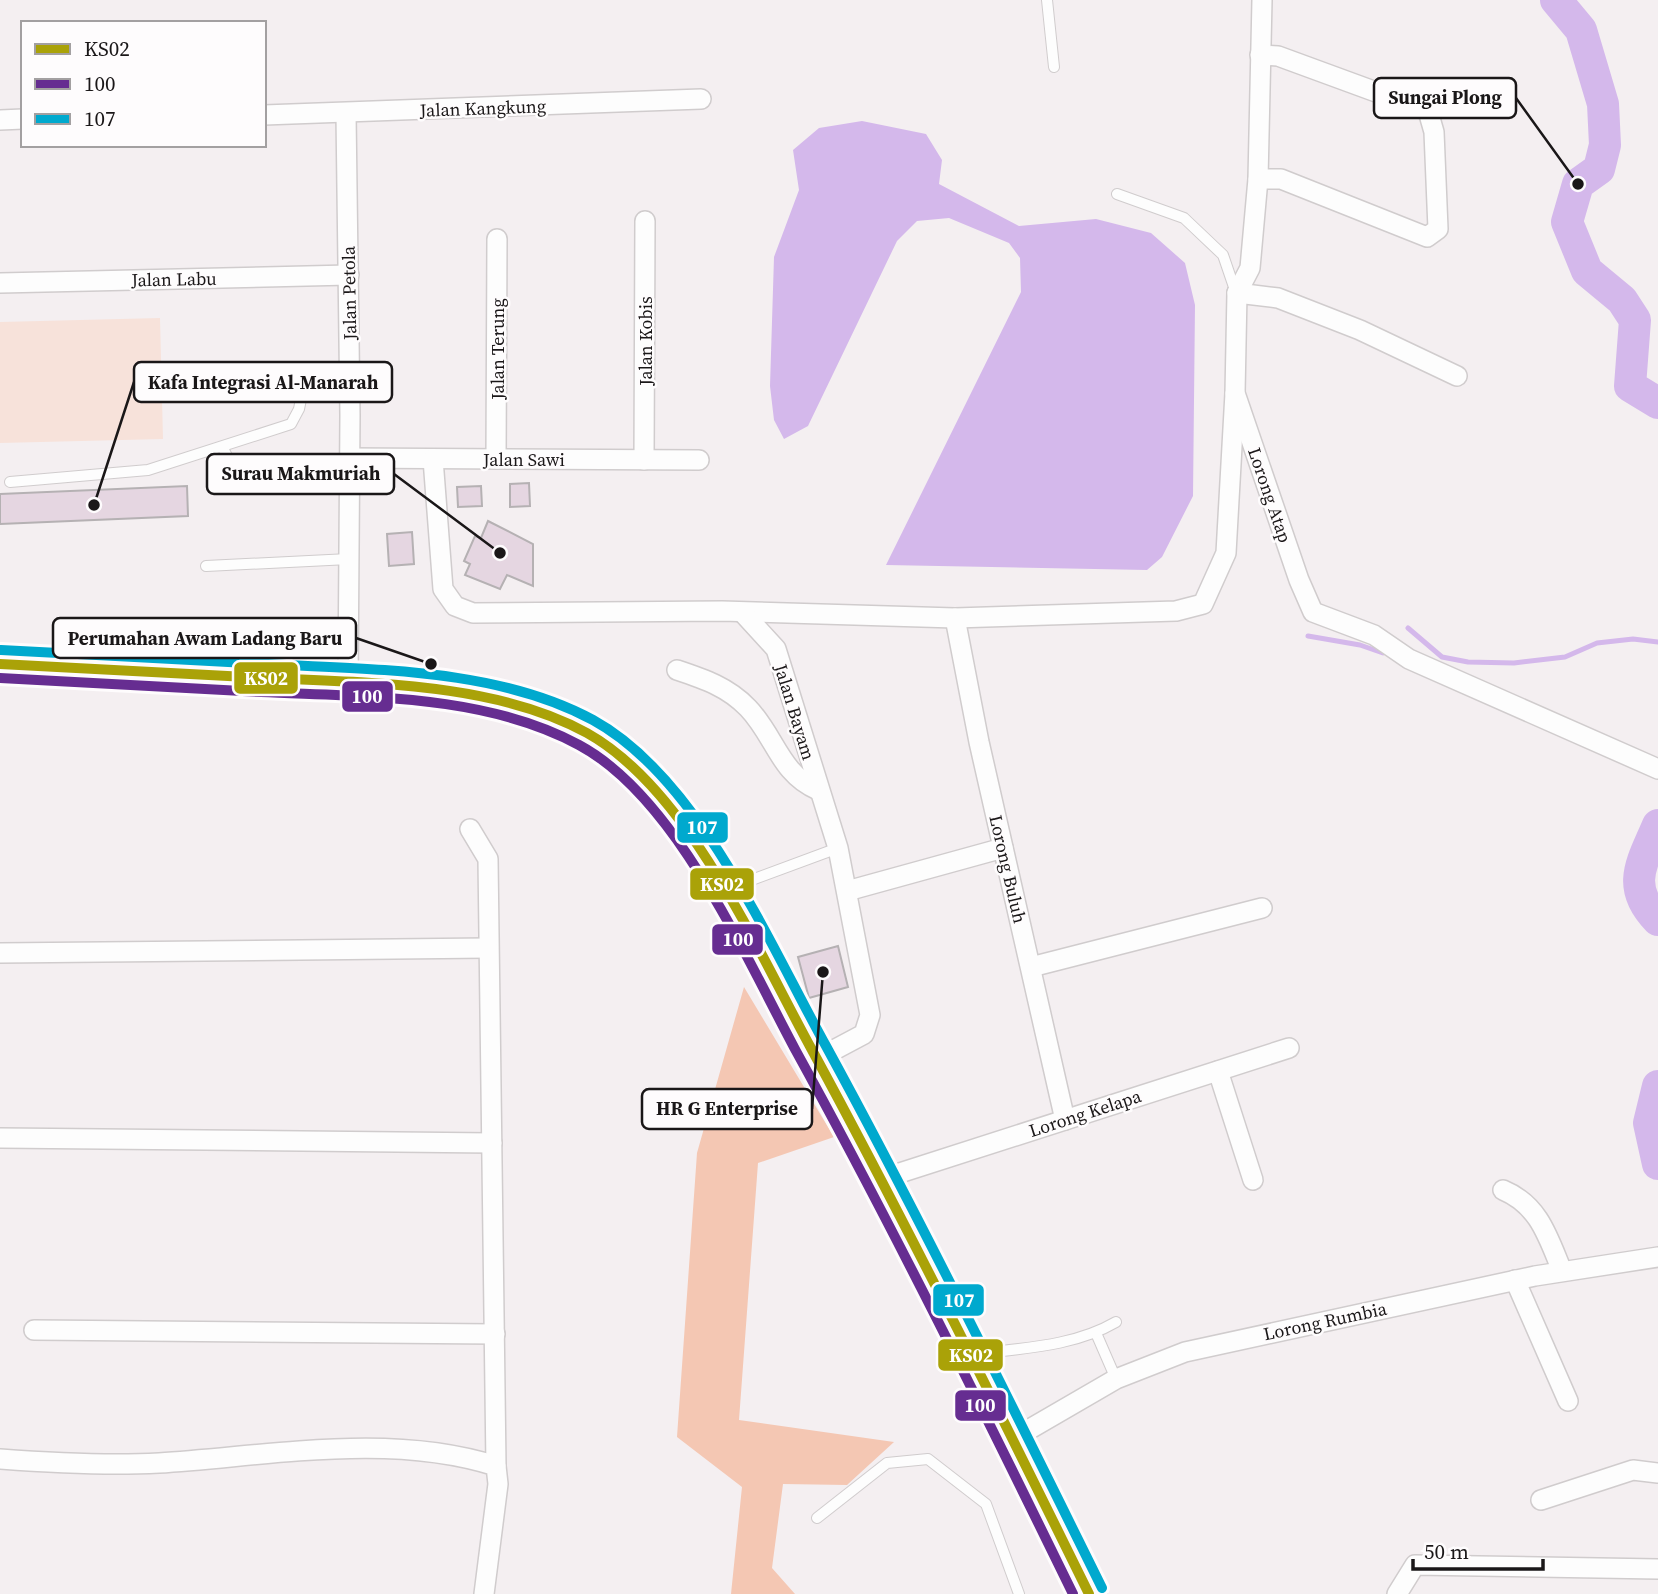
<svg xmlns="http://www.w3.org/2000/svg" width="1658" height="1594" viewBox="0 0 1658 1594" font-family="'Source Serif 4',serif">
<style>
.green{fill:#f7e2da}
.forest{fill:#f4c7b3}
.water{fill:#d4b8eb}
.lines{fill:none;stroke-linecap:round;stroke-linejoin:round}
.stream{stroke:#d4b8eb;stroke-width:5}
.river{stroke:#d4b8eb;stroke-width:32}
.building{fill:#e5d6e1;stroke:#b5b1b3;stroke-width:2}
.lane-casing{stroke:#d0cccd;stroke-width:12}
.street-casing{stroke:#d0cccd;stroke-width:22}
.highway-casing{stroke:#d0cccd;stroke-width:38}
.lane{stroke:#fdfdfd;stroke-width:10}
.street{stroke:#fdfdfd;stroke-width:19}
.highway{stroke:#fdfdfd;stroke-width:35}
.bus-1-casing{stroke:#fefcfd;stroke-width:16}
.bus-2-casing{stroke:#fefcfd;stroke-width:16}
.bus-3-casing{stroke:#fefcfd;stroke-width:16}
.bus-1{stroke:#aaa208;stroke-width:10}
.bus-2{stroke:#662d91;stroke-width:10}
.bus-3{stroke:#00a9ce;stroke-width:10}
.labels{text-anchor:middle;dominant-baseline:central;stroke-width:5;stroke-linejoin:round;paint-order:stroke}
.street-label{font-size:18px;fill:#1a1718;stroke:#fefcfd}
.leader{fill:none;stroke:#1a1718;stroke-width:2.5}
.callout-dot{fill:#1a1718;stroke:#fefcfd;stroke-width:2.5}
.callout{fill:#fefcfd;stroke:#1a1718;stroke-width:2.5}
.callout-label{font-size:19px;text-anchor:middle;font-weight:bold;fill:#1a1718}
.line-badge{stroke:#fefcfd;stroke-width:2.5}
.badge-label{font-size:19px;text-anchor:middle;font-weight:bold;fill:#fff}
</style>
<rect width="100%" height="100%" fill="#f4eff1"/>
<path class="green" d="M160,318L163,439L0,443V322Z"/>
<path class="forest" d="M744,987L834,1137L758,1163L739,1420L894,1442L847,1485L783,1484L772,1568L795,1594H731L742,1487L677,1437L697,1153Z"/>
<path class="water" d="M862,121L926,134L942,160L939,184L1019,226L1096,219L1151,233L1185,263L1195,305L1193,496L1162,557L1147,570L886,565L1021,292L1020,258L1009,243L949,218L917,221L897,241L808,426L784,439L774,420L770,386L774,257L799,190L793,150L819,128Z"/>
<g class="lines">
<g class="stream">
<path d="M1408,628L1442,657L1468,662L1514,663L1565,657L1597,643L1633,639L1658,642"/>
<path d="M1308,636L1360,645L1383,653L1388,648"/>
</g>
<g class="river">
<path d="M1556,0L1581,30L1603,104L1605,145L1599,169L1578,184L1567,222L1587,271L1622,300L1635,320L1630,386L1658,403"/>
<path d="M1658,825C1642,863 1625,886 1658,920"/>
<path d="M1658,1086L1649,1123L1658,1164"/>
</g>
</g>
<g class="building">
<path d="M529,483L530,506L510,507V484Z"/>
<path d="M187,486L188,516L0,524V494Z"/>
<path d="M481,486L482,506L458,507L457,487Z"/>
<path d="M488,521L533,544V586L507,575L500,589L465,575L470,564L464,561L475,536L481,538Z"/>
<path d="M412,532L414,564L389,566L387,534Z"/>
<path d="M838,946L848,987L809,998L798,957Z"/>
</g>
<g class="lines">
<g class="lane-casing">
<g id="lane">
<path d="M1047,0L1054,67"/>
<path d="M1117,194L1184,218L1223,255L1236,293"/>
<path d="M223,448C244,493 260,491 304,483C318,481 335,483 349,483"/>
<path d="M10,482L148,470L291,424L299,409L305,379L349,374"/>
<path d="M206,566L349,559"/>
<path d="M730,888L838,848"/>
<path d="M1096,1333L1116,1379"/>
<path d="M977,1354C1024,1348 1075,1346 1116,1322"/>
<path d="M817,1518L887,1463L928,1459L986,1504L1019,1594"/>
</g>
</g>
<g class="street-casing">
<g id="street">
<path d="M1262,0L1258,179L1250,268L1237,293L1235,393L1299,580L1313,612L1374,635L1409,659L1658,769"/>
<path d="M346,114L350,415L348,682"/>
<path d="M264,115L701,99"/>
<path d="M0,120L23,119"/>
<path d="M1258,179H1281L1427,237L1438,229L1434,132L1428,111L1278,56L1260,55"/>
<path d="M0,283L349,275"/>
<path d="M1237,293L1278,298L1360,330L1457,376"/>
<path d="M349,458L699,460"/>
<path d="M433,459L443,589L455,606L473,613L722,611L955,618L1176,611L1203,604L1226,553L1235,393"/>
<path d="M496,459L497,239"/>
<path d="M644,460L645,221"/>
<path d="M744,614L776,649L838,848L870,1015L864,1034L817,1059"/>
<path d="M955,618L979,742L1065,1120"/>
<path d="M677,670C704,679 728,687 748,708C775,736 780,774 818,790"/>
<path d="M470,829L488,859L496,1466"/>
<path d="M847,891L1003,848"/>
<path d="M0,953L488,948"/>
<path d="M1031,967L1262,908"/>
<path d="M1218,1071L1253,1180"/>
<path d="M0,1138L492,1143"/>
<path d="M881,1179L1289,1048"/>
<path d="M1503,1190C1539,1205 1548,1237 1562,1271"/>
<path d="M1515,1280L1568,1401"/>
<path d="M34,1330L495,1334"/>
<path d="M1011,1440L1116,1379L1185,1352L1535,1276L1658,1257"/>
<path d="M0,1459C53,1463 106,1466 159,1463C269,1456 389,1432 496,1466L498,1484L484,1594"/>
<path d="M1541,1500L1633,1470L1658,1473"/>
<path d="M1397,1594L1415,1565L1658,1569"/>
</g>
</g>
<g class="highway-casing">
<path id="highway" d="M0,664C88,668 177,673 265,678C362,683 501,686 587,733C677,781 740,921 789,1008C895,1200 992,1397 1089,1594"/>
</g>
<use href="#lane" class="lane"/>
<use href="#street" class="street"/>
<use href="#highway" class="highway"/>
<g class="bus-1-casing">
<path id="bus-1" d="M0,664C88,668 176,673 265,678C367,683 495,682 587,733C689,790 757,950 812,1050C909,1229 999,1411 1089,1594"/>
</g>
<g class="bus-2-casing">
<path id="bus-2" d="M0,678C87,682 174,687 261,692C365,697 485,694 579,745C676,797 745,956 796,1051C894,1229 984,1412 1073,1594"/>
</g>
<g class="bus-3-casing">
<path id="bus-3" d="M1,650C90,654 179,660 268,664C374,670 497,668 593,720C699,778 769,943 826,1046C923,1224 1012,1406 1102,1588"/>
</g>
<use href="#bus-1" class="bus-1"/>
<use href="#bus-2" class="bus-2"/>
<use href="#bus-3" class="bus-3"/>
</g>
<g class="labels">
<g class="street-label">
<text transform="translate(483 108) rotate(-2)">Jalan Kangkung</text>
<text transform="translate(174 279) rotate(-1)">Jalan Labu</text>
<text transform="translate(349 293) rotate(-91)">Jalan Petola</text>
<text transform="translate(645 341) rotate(-90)">Jalan Kobis</text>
<text transform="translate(497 349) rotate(-90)">Jalan Terung</text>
<text x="524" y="459">Jalan Sawi</text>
<text transform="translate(1270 495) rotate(71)">Lorong Atap</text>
<text transform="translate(795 712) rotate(73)">Jalan Bayam</text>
<text transform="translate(1008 869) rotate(77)">Lorong Buluh</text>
<text transform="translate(1085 1113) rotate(-18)">Lorong Kelapa</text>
<text transform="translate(1325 1321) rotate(-12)">Lorong Rumbia</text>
</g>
</g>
<path class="leader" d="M1578 184L1516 98M94 505L134 382M500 553L394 474M431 664L356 638M823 972L812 1109"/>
<g class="callout-dot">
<circle cx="1578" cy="184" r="7"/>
<circle cx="94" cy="505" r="7"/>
<circle cx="500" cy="553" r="7"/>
<circle cx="431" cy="664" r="7"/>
<circle cx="823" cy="972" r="7"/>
</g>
<g class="callout">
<rect x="1374" y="78" width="142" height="40" rx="7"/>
<rect x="134" y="362" width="258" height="40" rx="7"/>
<rect x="207" y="454" width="187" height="40" rx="7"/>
<rect x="53" y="618" width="303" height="40" rx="7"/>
<rect x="642" y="1089" width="170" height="40" rx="7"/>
</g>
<g class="callout-label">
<text x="1445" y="104">Sungai Plong</text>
<text x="263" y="389">Kafa Integrasi Al-Manarah</text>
<text x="301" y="480">Surau Makmuriah</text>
<text x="205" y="645">Perumahan Awam Ladang Baru</text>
<text x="727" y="1115">HR G Enterprise</text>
</g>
<g class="line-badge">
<rect x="233" y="661" width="66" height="34" rx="7" fill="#aaa208"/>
<rect x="341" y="680" width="53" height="33" rx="7" fill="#662d91"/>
<rect x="676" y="811" width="53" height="33" rx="7" fill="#00a9ce"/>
<rect x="689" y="867" width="66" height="34" rx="7" fill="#aaa208"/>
<rect x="711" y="923" width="53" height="33" rx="7" fill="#662d91"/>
<rect x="932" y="1283" width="53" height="34" rx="7" fill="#00a9ce"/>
<rect x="937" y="1338" width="67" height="34" rx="7" fill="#aaa208"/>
<rect x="954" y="1389" width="53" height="33" rx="7" fill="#662d91"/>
</g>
<g class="badge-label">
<text x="266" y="685">KS02</text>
<text x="367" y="703">100</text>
<text x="702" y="834">107</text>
<text x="722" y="891">KS02</text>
<text x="738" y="946">100</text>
<text x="959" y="1307">107</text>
<text x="971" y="1362">KS02</text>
<text x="980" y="1412">100</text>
</g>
<rect x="21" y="21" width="245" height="126" fill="#fefcfd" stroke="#a3a0a1" stroke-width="2"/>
<rect x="35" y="44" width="35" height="10" fill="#aaa208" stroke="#a3a0a1" stroke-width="2"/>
<text x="84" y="56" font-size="21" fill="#1a1718">KS02</text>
<rect x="35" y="79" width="35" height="10" fill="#662d91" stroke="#a3a0a1" stroke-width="2"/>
<text x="84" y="91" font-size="21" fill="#1a1718">100</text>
<rect x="35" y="114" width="35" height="10" fill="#00a9ce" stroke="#a3a0a1" stroke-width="2"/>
<text x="84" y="126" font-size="21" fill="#1a1718">107</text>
<path d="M1413 1559v10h130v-10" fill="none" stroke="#1a1718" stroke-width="3.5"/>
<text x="1424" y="1559" font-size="21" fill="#1a1718" stroke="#fefcfd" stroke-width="5" paint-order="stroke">50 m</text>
</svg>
